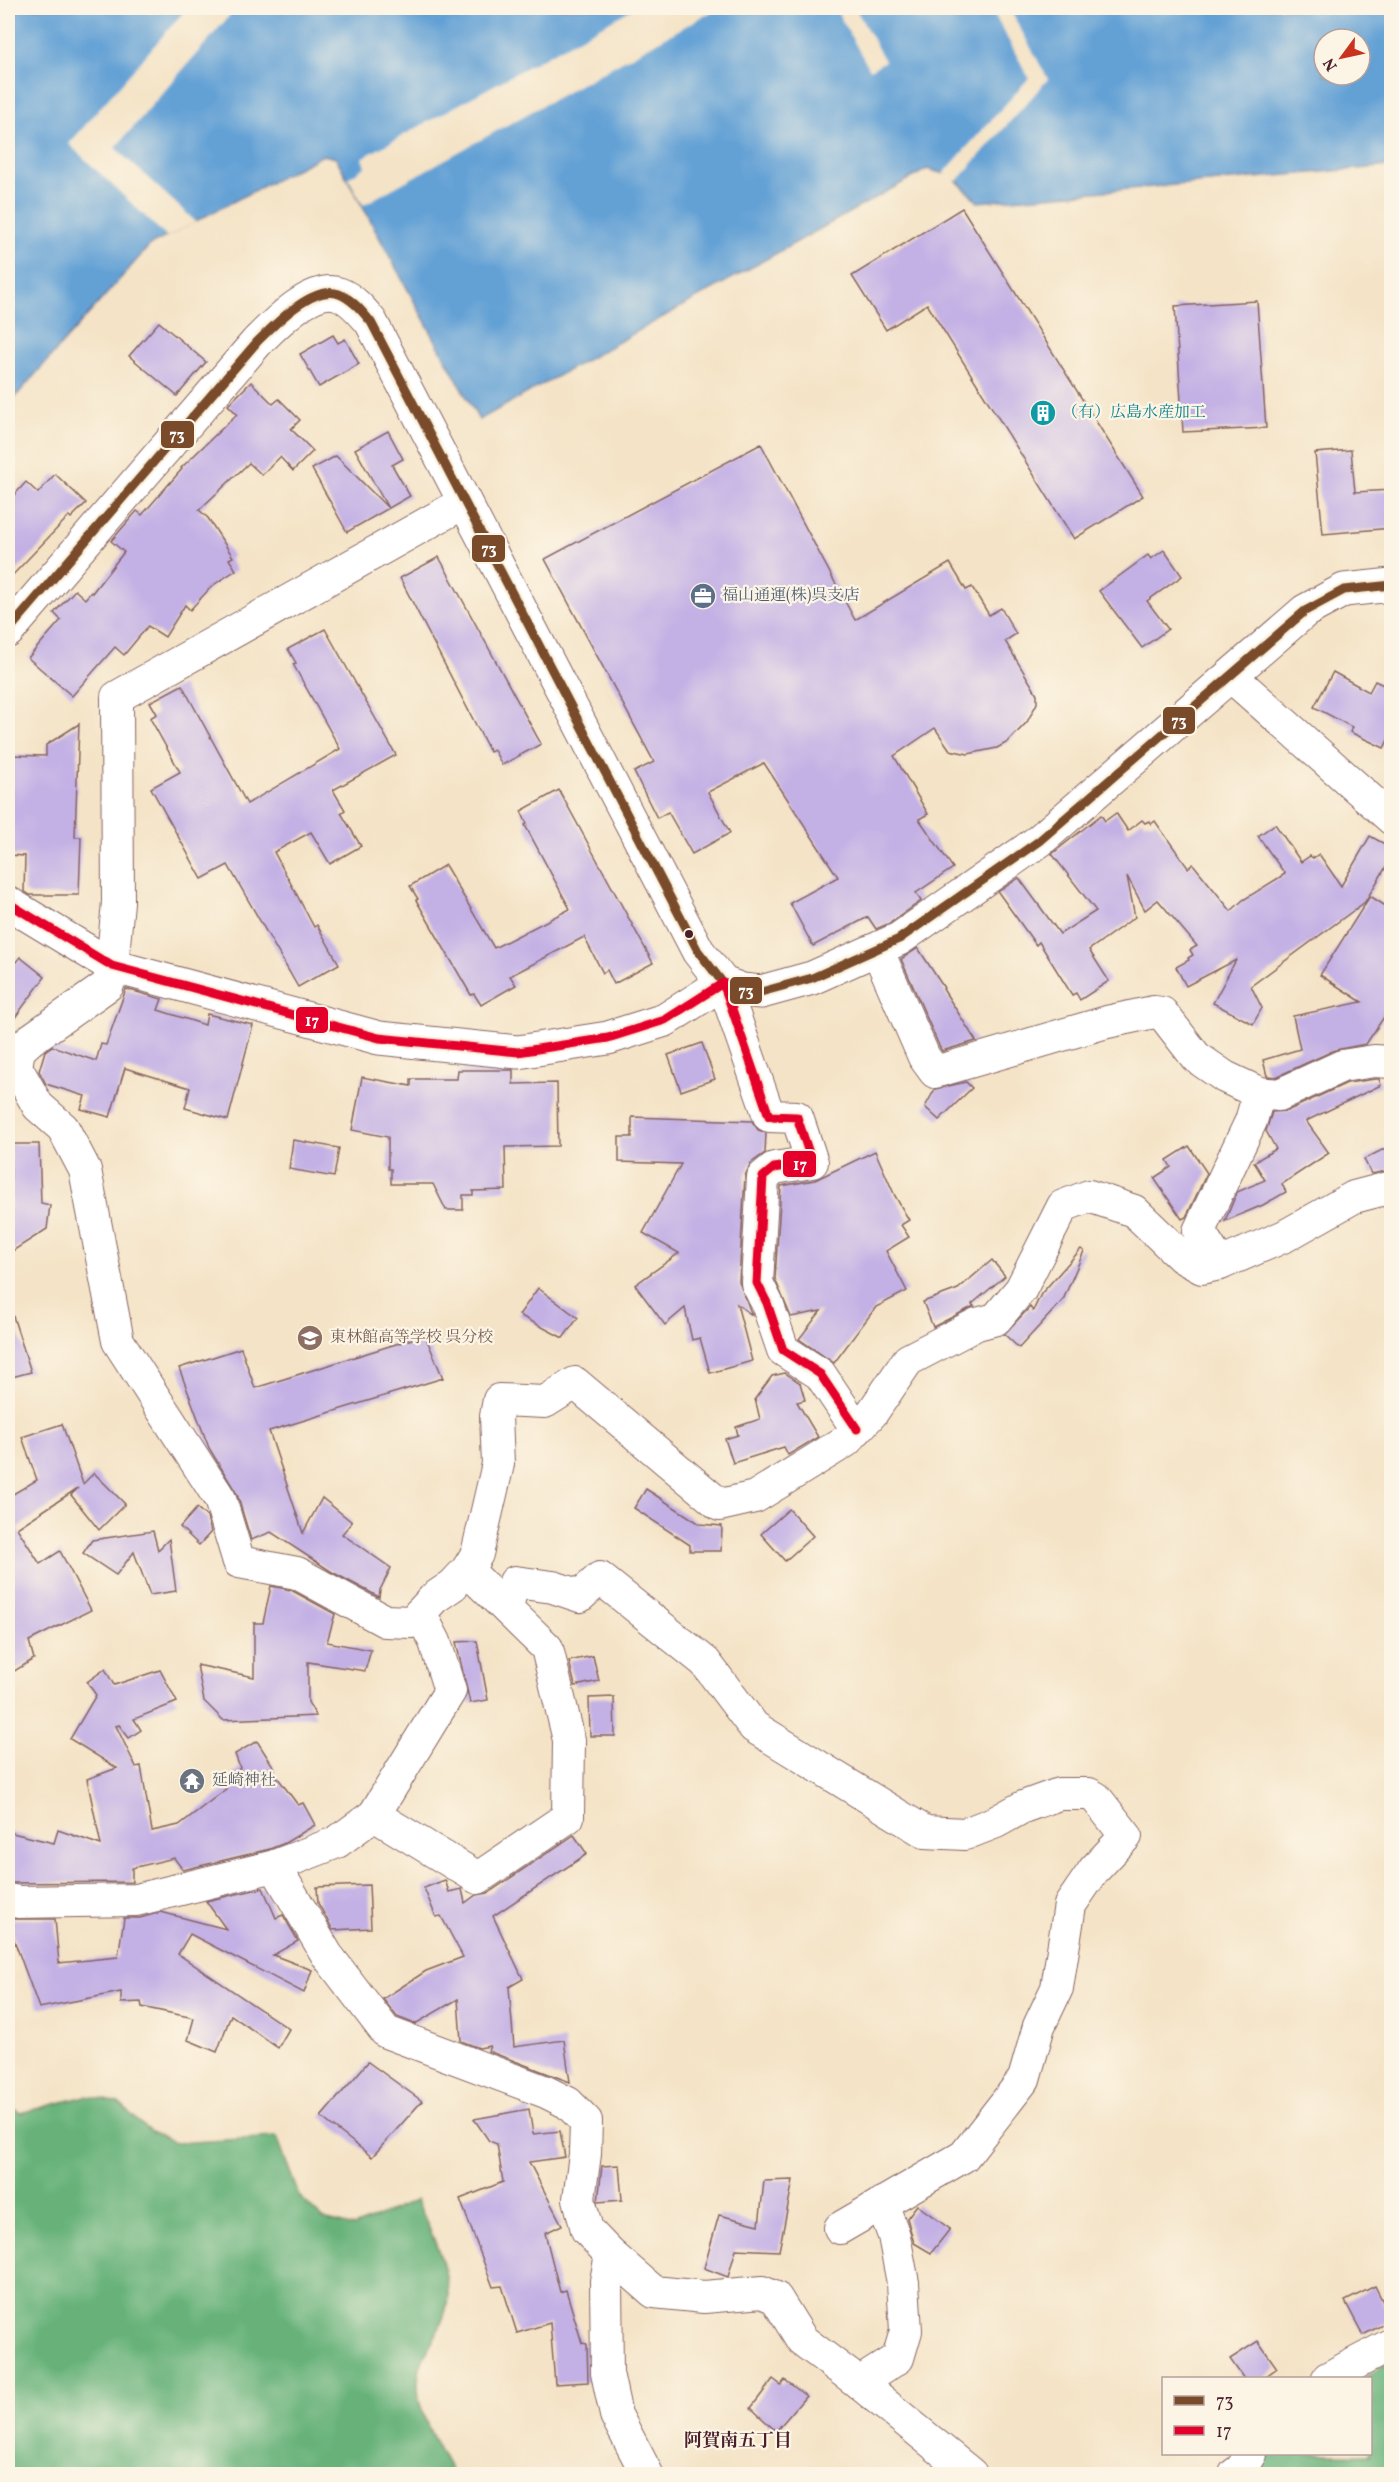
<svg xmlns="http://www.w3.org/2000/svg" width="1399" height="2482" viewBox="0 0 1399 2482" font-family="Vollkorn,'Noto Serif JP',serif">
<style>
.forest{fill:#68b27a;stroke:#596852;stroke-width:1.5}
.water{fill:#64a1d5;stroke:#576080;stroke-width:1.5;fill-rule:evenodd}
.pier{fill:#f4e3c6}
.building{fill:#c3b0e5}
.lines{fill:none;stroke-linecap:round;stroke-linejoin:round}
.minor-casing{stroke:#866461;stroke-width:34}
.tertiary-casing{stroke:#866461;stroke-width:35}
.primary-casing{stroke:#866461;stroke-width:35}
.minor{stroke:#fff;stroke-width:32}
.tertiary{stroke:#fff;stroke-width:33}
.primary{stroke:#fff;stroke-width:33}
.bus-1-casing{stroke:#fcf5e5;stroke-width:14}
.bus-2-casing{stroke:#fcf5e5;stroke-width:14}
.bus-1{stroke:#7a4b2a;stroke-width:9}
.bus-2{stroke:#e4002b;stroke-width:9}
.bus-dot{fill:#4a1f2b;stroke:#fcf5e5;stroke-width:2}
.labels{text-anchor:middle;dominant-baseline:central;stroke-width:4.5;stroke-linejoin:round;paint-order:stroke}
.culture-label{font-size:16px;fill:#0d838f;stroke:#fcf5e5;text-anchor:start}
.service-label{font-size:16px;fill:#4e5e75;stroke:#fcf5e5;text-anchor:start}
.education-label{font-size:16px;fill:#785e54;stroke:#fcf5e5;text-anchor:start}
.worship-label{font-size:16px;fill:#5b616d;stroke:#fcf5e5;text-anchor:start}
.neighbourhood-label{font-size:18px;font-weight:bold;fill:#4a1f2b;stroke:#fcf5e5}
.line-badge{stroke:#fcf5e5;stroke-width:2}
.badge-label{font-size:16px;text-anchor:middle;font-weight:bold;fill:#fff}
</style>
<rect width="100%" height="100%" fill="#fcf5e5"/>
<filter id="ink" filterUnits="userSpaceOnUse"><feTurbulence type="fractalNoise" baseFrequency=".0167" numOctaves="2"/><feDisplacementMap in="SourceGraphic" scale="12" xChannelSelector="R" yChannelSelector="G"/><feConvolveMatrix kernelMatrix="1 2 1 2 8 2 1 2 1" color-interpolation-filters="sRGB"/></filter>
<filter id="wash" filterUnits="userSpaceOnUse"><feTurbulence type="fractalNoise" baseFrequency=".008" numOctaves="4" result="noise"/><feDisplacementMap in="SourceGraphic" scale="24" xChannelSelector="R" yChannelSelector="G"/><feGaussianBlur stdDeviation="1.35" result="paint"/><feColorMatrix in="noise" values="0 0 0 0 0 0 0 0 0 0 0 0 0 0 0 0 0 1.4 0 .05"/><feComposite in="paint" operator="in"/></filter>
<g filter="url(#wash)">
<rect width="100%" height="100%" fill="#f4e3c6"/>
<g class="forest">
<path d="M86,2096L119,2103L144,2127L175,2143L277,2137L299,2196L323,2219L354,2227L417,2200C428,2228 449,2265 448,2296C447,2317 435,2337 425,2355C404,2396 434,2439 453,2474H8V2107L20,2113Z"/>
<path d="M1391,2360V2474H1214L1240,2454H1370V2378H1364Z"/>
</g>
<path class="water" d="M8,8H1391V166L978,202L952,176L927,169L479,420L336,158L323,155L150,245L8,405ZM1324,39H1360V75H1324Z"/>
<g class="pier">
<path d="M187,8H236L115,148L196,222L167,237L69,144Z"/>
<path d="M634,8H718L363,205L348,178L365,167L362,158Z"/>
<path d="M835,8H855L885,61L870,70Z"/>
<path d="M991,8H1009L1048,79L957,181L943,174L1029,78Z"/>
</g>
<g id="blocks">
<g class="building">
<path d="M962,208L1143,496L1074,539L927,304L886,330L852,276Z"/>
<path d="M1257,301L1266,428L1183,432L1175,306Z"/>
<path d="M159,322L206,362L177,396L129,356Z"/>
<path d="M333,335L338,343L345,339L359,364L319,387L300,354Z"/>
<path d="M251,382L273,404L279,399L300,420L291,429L313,451L293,471L280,457L262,475L249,463L199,510L208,518L233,557L229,559L236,570L212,586L190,610L185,605L165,637L148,626L124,655L115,647L72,696L28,658L61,620L54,613L75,590L85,599L91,592L92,593L124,552L111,541L137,511L142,515L182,469L181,468L237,414L228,405Z"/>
<path d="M388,431L403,459L392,465L410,496L347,532L312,469L336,456L388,508L355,449Z"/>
<path d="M761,444L855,620L950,563L966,590L972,587L989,615L1001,608L1016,634L1005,641L1037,694V703L1027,722L1008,742L997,748L968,754L950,750L935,728L894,756L928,814L919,819L953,868L916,893L921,901L890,923L876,929L868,917L813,946L790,903L838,877L764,763L708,792L730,833L692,854L668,812L657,818L634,772L654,762L545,559Z"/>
<path d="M1351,450L1355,492L1392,490V528L1323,534L1315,453Z"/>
<path d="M55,474L86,503L71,518L69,516L8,580V502L26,482L38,493Z"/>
<path d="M1164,550L1182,576L1147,601L1168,629L1142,648L1099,591L1148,555L1151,559Z"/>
<path d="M439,557L541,744L502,765L494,750L490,752L400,578Z"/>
<path d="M325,629L396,755L333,790L345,810L341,813L361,846L330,864L311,832L274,852L314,927L317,925L339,964L298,987L228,865L202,879L151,788L180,772L150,718L157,714L150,702L182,685L247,804L340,749L293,664L296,663L288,649Z"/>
<path d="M1333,672L1369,692L1375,681L1392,689V732L1384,748L1350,732L1352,727L1314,707Z"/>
<path d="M79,724L75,837H81L79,895H30L24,891L25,856L8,855V755L46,756V745Z"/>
<path d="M559,790L653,963L614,984L607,970L603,973L584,937L510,976L516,985L481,1005L474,994L471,995L416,900L418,899L410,886L445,865L494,948L570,909L525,825L527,824L521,811Z"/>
<path d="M1116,813L1128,831L1142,820L1145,823L1149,821L1151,824L1155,821L1188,868L1193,864L1231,911L1243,900L1285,874L1258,836L1275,824L1301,862L1310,856L1313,858L1319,854L1341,886L1370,836L1392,848V857L1365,902L1251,986L1262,1008L1253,1024L1213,1003L1236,960L1186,986L1176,967L1189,960L1188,958L1193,955L1190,950L1197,946L1158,900L1145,910L1127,876L1135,917L1089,950L1109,981L1080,1000L1076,993L1072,995L1039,942L1036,945L998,892L1019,878L1060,934L1096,911L1052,854L1101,815L1105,821Z"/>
<path d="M1370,896L1392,910V1005L1366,1044L1335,1050L1276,1077L1267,1076L1263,1060L1300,1049L1293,1016L1362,1002L1320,975Z"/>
<path d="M918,948L944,988L943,989L976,1041L942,1051L940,1048L901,959Z"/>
<path d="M8,955L16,962L20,957L45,977L8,1027Z"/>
<path d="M126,989L162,999L158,1010L205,1025L207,1014L253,1025L228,1120L185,1108L190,1088L125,1068L110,1117L81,1109L85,1096L46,1084L39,1071L45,1051L52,1046L96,1061L101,1044L106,1045Z"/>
<path d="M702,1043L715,1079L681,1091L668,1055Z"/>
<path d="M458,1070H513V1084L557,1083L558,1146L505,1147L506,1190L473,1191V1195H463V1210H446L433,1184H391V1169H388V1137L352,1130L362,1077L411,1086V1079H457Z"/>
<path d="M1375,1079H1379L1381,1085L1306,1121L1329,1153L1282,1184L1286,1192L1263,1205L1225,1221L1237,1192L1265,1180L1254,1162L1276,1149L1266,1131L1272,1112L1287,1111L1347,1083Z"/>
<path d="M966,1082L972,1088L939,1120L925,1107L935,1089Z"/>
<path d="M632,1117L752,1121L758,1130L766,1133L765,1153L751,1163L745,1176L739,1282L752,1315L737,1304L752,1361L710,1373L700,1338L692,1340L685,1308L665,1325L635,1285L679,1253L643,1233L681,1164L619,1162V1137H632Z"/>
<path d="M293,1140L339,1148L334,1177L289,1169Z"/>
<path d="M10,1144H39L41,1203L50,1205L47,1229L8,1254V1201L11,1207Z"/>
<path d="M1392,1145V1170L1371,1174L1364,1159Z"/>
<path d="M1189,1146L1207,1173L1186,1217L1182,1219L1154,1178L1171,1167L1167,1160Z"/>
<path d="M875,1151L895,1196L909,1220L901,1225L909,1237L886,1251L907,1291L876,1307L834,1363L799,1339L821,1311L791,1317L775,1279L781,1186L815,1180Z"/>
<path d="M1081,1249L1084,1251L1063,1300L1019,1348L1004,1334L1030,1307L1033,1311L1041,1294Z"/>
<path d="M992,1260L1005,1276L972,1304L974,1306L933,1327L923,1302L958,1289Z"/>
<path d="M538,1288L578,1318L563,1338L519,1315Z"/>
<path d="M12,1313L31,1372L8,1378V1314Z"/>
<path d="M425,1335L443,1378L269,1431L303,1533L322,1498L352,1522L342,1534L391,1568L380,1590L379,1597L332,1572L271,1532L251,1540L237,1494L209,1448L179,1368L241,1348L255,1388Z"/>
<path d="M785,1373L800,1383L805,1400L797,1402L818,1437L788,1455L784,1447L733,1463L725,1439L738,1435L736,1427L760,1419L755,1399L772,1376Z"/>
<path d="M62,1424L83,1484L94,1473L125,1504L99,1530L71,1495L78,1488L17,1528L40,1564L60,1551L91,1610L29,1641L34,1659L8,1675V1497L37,1480L22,1437Z"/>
<path d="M646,1489L700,1524L722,1526L721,1551H690V1545L634,1508Z"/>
<path d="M197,1508L207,1517L211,1532L199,1545L180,1527Z"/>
<path d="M789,1509L813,1536L785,1561L761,1534Z"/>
<path d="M153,1531L158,1550L169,1539L176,1591L150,1595L134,1552L116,1575L83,1553L92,1540Z"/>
<path d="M271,1586L291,1590L335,1614L327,1642L371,1650L365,1671L308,1662V1702L316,1716L223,1720L204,1701L197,1665L254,1677V1623H263Z"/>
<path d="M477,1641L488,1700L470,1703L456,1642Z"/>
<path d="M593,1656L599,1681L575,1686L569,1661Z"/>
<path d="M105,1669L114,1685L160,1670L177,1702L134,1719L141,1730L129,1738L119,1725L116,1726L136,1767L141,1766L152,1831L179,1825L226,1789L221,1784L240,1768L235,1754L257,1741L275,1769L272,1770L298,1805L303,1803L315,1825L285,1843L270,1849L183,1870L174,1858L132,1868V1882L8,1883V1832L54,1843L58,1830L101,1845L87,1779L117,1768L70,1739L96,1695L87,1682Z"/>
<path d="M614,1697L615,1736H590L589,1698Z"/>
<path d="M574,1835L587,1854L493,1916L523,1979L509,1987L514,2047L564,2040L570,2082L488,2051L490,2046L479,2048L461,2041L458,1999L415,2024L397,2017L383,1999L426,1971L463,1957L441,1916L436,1917L424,1888L445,1880L449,1892L462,1889L465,1903L476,1895L488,1893Z"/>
<path d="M369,1885L371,1928L333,1930L318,1903L317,1887Z"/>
<path d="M263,1888L276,1918L283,1915L298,1941L273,1955L312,1970L304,1993L190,1934L178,1954L289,2029L278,2048L231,2015L217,2052L188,2040L194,2018L142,2007L141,2002L121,2003V1992L39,2008L13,1937L11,1919H55L59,1963L118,1957L124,1918H140L161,1912L226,1929L206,1901Z"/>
<path d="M368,2062L422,2101L372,2157L321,2117Z"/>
<path d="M529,2109L533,2134L560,2131L565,2157L529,2162L562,2225L545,2233L560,2292L566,2290L582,2343L587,2344L588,2382L555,2384L550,2323L517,2333L502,2286L493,2287L460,2199L503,2182L497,2144L489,2141L474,2119Z"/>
<path d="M619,2165L622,2200L598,2202L602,2166Z"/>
<path d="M793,2180L779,2251L736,2249L728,2277L704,2268L719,2215L759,2225L764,2181Z"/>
<path d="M917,2205L950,2229L931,2253L914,2243L907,2218Z"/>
<path d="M1375,2286L1392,2320L1363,2335L1345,2301Z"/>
<path d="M1258,2341L1277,2368L1262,2379H1244L1230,2359Z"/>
<path d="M773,2379L781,2385L785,2380L806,2396L776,2431L751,2408Z"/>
</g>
</g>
</g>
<g filter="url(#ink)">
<use href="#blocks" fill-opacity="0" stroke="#866461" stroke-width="1.5"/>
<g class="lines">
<g class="minor-casing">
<g id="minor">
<path d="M465,502L117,697L118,902L112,966L108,985L30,1040L19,1050L16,1067L38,1106L63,1128L85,1170L118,1341L220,1499L239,1562L297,1573L385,1621L412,1622L434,1598L453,1585L467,1570L477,1554L498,1464L496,1416L499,1400L545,1402L575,1383L720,1505L755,1497L846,1441L872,1413L908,1360L977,1324L996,1319L1021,1289L1063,1206L1089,1196L1134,1211L1182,1257L1202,1268L1220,1264"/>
<path d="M1232,677L1392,819"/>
<path d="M877,949L924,1057L935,1072L1107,1022L1154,1012L1162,1013L1196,1057L1225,1077L1259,1093"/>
<path d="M723,983L769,1116L797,1117L812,1162L774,1168L763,1177L757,1283L767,1303L783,1350L820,1374L857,1429"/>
<path d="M1392,1062L1374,1061L1342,1066L1279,1095L1259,1093L1251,1121L1199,1231L1220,1264L1285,1236L1354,1197L1392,1187"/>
<path d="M506,1607L515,1582L553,1587L580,1596L600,1578L705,1662L754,1727L925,1832L965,1834L996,1822L1023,1807L1059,1794H1089L1096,1798L1126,1836L1094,1870L1070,1905L1057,1988L1039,2026L1024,2079L964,2156L840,2228"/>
<path d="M374,1815L478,1878L568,1817L569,1740L547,1648L467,1570"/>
<path d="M275,1866L327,1955L386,2032L546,2092L568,2103L586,2121L585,2154L579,2199L587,2230L611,2255L654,2292L704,2297L762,2292L776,2298L802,2340L859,2383L971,2474"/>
<path d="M8,1900L19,1902L136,1900L275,1866L337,1842L374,1815L450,1691L435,1642L420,1613"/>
<path d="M611,2255L606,2281L607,2373L616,2415L647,2474"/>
<path d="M1328,2378L1392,2344"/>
<path d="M859,2383L898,2358L906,2331L903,2283L894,2236L882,2203"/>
<path d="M1235,2474L1241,2470L1251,2454"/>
</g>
</g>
<g class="tertiary-casing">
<path id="tertiary" d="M8,903L112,966L379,1038L518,1052L608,1038L665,1020L723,983"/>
</g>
<g class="primary-casing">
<path id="primary" d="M8,631L257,342C274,325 313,284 339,294C352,299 362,311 371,322L698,951L723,983L742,990L761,992L812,978L899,939L1039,841L1305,611L1344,590L1392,585"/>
</g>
<use href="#minor" class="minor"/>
<use href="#tertiary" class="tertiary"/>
<use href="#primary" class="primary"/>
<g class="bus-1-casing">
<path id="bus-1" d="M8,631L257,342C274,325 313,284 339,294C352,299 362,311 371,322L698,951L723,983L742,990L761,992L812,978L899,939L1039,841L1305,611L1344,590L1392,585"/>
</g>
<g class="bus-2-casing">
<path id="bus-2" d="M8,903L112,966L379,1038L518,1052L608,1038L665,1020L723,983L769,1116L797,1117L812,1162L774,1168L763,1177L757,1283L767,1303L783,1350L820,1374L857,1429"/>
</g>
<use href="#bus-1" class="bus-1"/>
<use href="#bus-2" class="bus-2"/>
</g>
</g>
<defs>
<g id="building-disc" transform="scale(1.35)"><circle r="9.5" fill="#0f9aa8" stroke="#fcf5e5"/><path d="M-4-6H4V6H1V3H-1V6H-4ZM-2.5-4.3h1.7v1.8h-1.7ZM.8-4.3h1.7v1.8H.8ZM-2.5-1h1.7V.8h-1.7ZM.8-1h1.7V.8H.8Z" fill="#fff"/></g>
<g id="office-disc" transform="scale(1.35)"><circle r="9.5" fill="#5c6f8a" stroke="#fcf5e5"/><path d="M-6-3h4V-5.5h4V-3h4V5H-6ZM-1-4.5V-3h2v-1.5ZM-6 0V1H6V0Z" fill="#fff"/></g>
<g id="school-disc" transform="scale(1.35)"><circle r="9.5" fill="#8d6e63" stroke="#fcf5e5"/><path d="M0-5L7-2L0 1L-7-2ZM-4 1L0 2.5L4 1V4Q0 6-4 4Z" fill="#fff"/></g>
<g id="temple-disc" transform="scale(1.35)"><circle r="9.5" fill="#6b7280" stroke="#fcf5e5"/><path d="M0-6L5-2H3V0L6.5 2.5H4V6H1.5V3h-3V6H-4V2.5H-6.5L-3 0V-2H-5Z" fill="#fff"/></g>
</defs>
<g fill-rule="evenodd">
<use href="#building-disc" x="1043" y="413"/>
<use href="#office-disc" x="703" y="596"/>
<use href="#school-disc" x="310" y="1338"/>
<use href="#temple-disc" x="192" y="1781"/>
</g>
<circle class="bus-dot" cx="689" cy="934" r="5"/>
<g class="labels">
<g class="culture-label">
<text x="1062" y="413">（有）広島水産加工</text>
</g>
<g class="service-label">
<text x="722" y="596">福山通運(株)呉支店</text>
</g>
<g class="education-label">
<text x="330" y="1338">東林館高等学校 呉分校</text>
</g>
<g class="worship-label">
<text x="212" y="1781">延崎神社</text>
</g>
<g class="neighbourhood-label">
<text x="738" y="2441">阿賀南五丁目</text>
</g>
</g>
<g class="line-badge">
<rect x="160" y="420" width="35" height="29" rx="6" fill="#7a4b2a"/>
<rect x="471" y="534" width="35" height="29" rx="6" fill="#7a4b2a"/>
<rect x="1162" y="706" width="34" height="29" rx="6" fill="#7a4b2a"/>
<rect x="729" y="976" width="34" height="29" rx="6" fill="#7a4b2a"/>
<rect x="295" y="1006" width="34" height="28" rx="6" fill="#e4002b"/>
<rect x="782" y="1150" width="35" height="28" rx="6" fill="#e4002b"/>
</g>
<g class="badge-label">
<text x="177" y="440">73</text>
<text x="489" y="554">73</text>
<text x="1179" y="726">73</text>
<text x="746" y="996">73</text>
<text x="312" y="1026">17</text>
<text x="800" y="1170">17</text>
</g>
<rect width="1399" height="2482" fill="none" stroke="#fcf5e5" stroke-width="30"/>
<rect x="1162" y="2377" width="210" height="78" fill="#fcf5e5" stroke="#b59f9b" stroke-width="1.5"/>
<rect x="1174" y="2396" width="30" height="9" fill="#7a4b2a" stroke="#b59f9b" stroke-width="1.5"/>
<text x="1216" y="2407" font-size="18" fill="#4a1f2b">73</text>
<rect x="1174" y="2426" width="30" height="9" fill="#e4002b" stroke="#b59f9b" stroke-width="1.5"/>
<text x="1216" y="2437" font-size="18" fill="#4a1f2b">17</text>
<g transform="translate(1342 57) rotate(237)"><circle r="28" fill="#fcf5e5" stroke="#b59f9b" stroke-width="1.5"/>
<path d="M0-4.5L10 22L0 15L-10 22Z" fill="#c8321e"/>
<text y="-9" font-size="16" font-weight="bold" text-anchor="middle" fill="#4a1f2b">N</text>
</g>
</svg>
